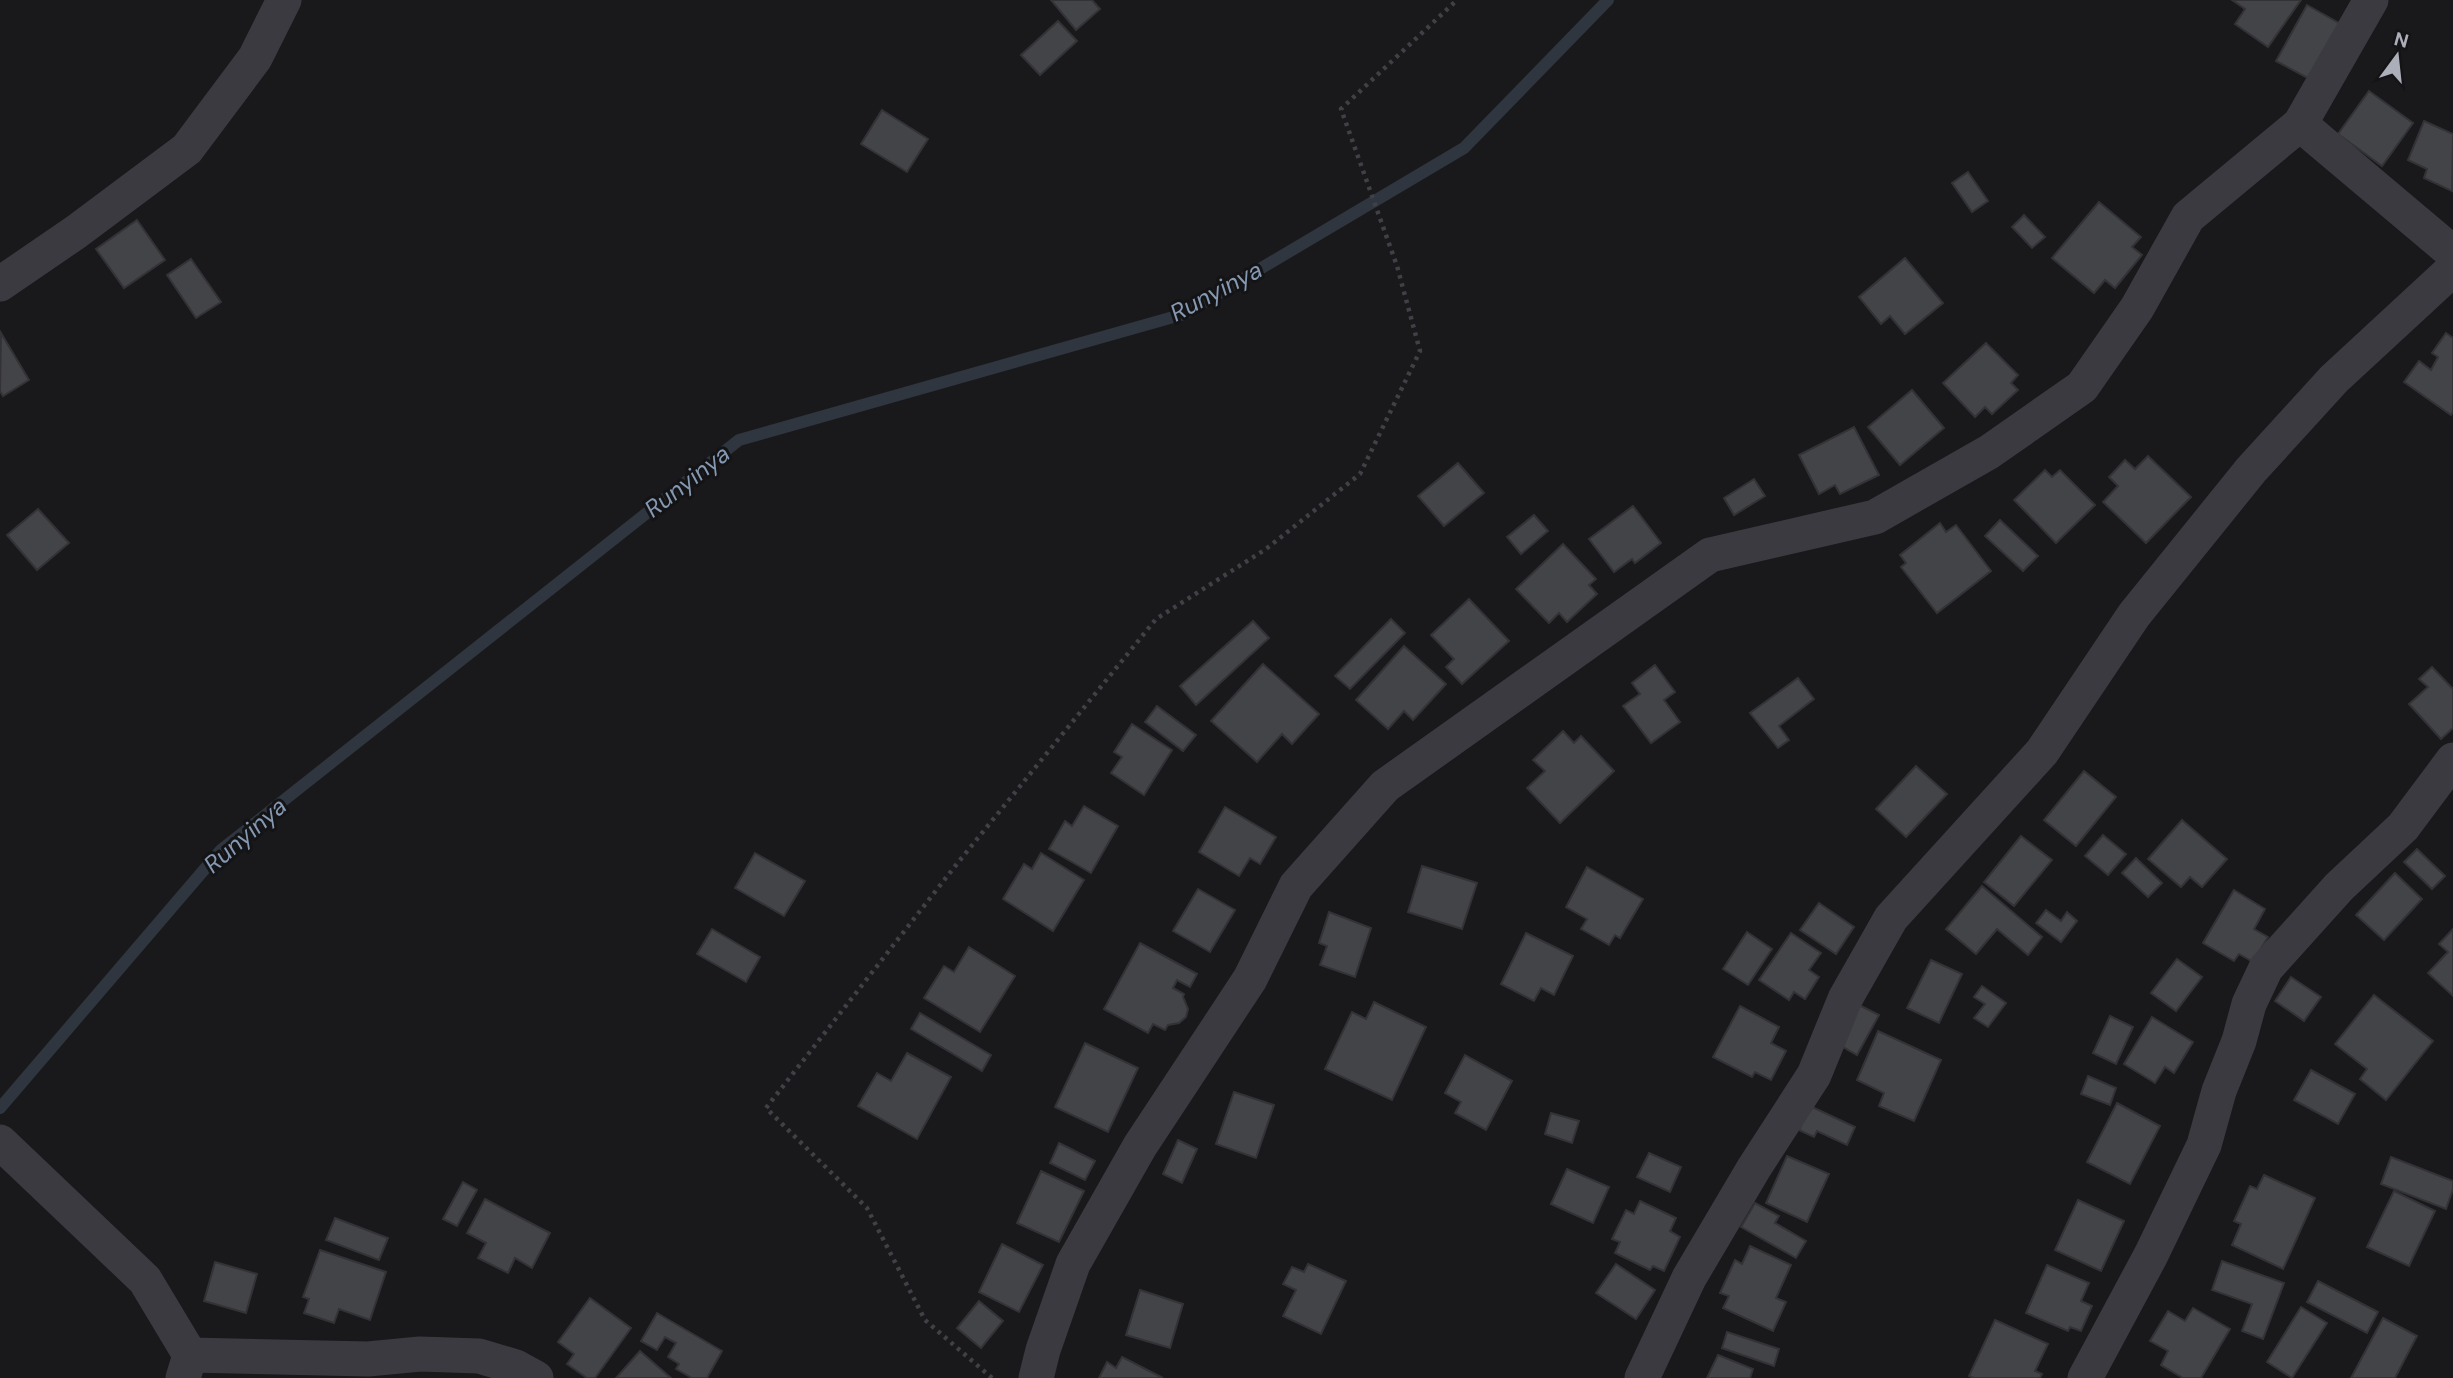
<svg xmlns="http://www.w3.org/2000/svg" width="2453" height="1378" viewBox="0 0 2453 1378" font-family="'DM Sans',sans-serif">
<style>
.lines{fill:none;stroke-linecap:round;stroke-linejoin:round}
.stream{stroke:#2f363f;stroke-width:12}
.building{fill:#434448;stroke:#333337;stroke-width:2}
.path{stroke:#404147;stroke-width:4.5;stroke-dasharray:3.5 5;stroke-linecap:butt}
.street{stroke:#3a3a40;stroke-width:35}
.labels{text-anchor:middle;dominant-baseline:central;stroke-width:6;stroke-linejoin:round;paint-order:stroke}
.water-label{font-size:24px;font-style:italic;fill:#8599b3;stroke:#141416}
</style>
<rect width="100%" height="100%" fill="#19191b"/>
<g class="lines">
<path class="stream" d="M0,1108L221,850L739,440L1184,314L1464,148L1608,0"/>
</g>
<g class="building">
<path d="M1051,0H1092L1100,9L1076,30Z"/>
<path d="M2232,0H2301L2268,47L2235,24L2245,9Z"/>
<path d="M2307,5L2346,27L2315,82L2276,61Z"/>
<path d="M1058,21L1077,41L1040,75L1021,55Z"/>
<path d="M2369,91L2413,123L2382,166L2338,134Z"/>
<path d="M882,110L928,139L907,172L861,144Z"/>
<path d="M2424,121L2453,134L2452,191L2424,178L2427,169L2408,160Z"/>
<path d="M1968,172L1988,201L1972,212L1952,183Z"/>
<path d="M2099,202L2141,237L2132,247L2142,255L2115,288L2105,280L2094,293L2052,258Z"/>
<path d="M2024,215L2045,237L2032,248L2012,227Z"/>
<path d="M137,220L165,260L124,288L96,249Z"/>
<path d="M1905,258L1943,303L1905,334L1890,316L1881,324L1859,297Z"/>
<path d="M191,259L221,302L196,318L167,275Z"/>
<path d="M1,333L29,380L3,396L0,391Z"/>
<path d="M2446,333L2453,338V412L2451,415L2404,382L2419,361L2431,370L2438,357L2432,353Z"/>
<path d="M1986,343L2018,375L2011,383L2018,390L1992,414L1985,407L1975,417L1943,383Z"/>
<path d="M1912,390L1944,428L1900,465L1868,427Z"/>
<path d="M1854,427L1879,475L1840,494L1835,485L1819,494L1799,455Z"/>
<path d="M2148,456L2191,497L2146,543L2103,502L2118,486L2109,477L2125,460L2135,469Z"/>
<path d="M1458,463L1484,493L1444,526L1418,496Z"/>
<path d="M2045,470L2052,477L2060,470L2095,505L2056,543L2014,500Z"/>
<path d="M1754,479L1765,496L1734,515L1724,498Z"/>
<path d="M1633,506L1661,543L1635,563L1632,559L1614,572L1589,539Z"/>
<path d="M38,509L69,543L37,570L7,535Z"/>
<path d="M1534,515L1548,531L1521,554L1507,537Z"/>
<path d="M2000,520L2038,556L2023,571L1985,536Z"/>
<path d="M1940,523L1946,532L1956,525L1991,571L1937,613L1901,567L1906,563L1900,555Z"/>
<path d="M1563,544L1596,579L1589,585L1597,594L1567,622L1559,613L1549,623L1516,589Z"/>
<path d="M1469,599L1509,641L1462,684L1446,667L1454,659L1431,635Z"/>
<path d="M1391,619L1405,633L1350,689L1335,676Z"/>
<path d="M1253,621L1269,638L1196,705L1180,686Z"/>
<path d="M1404,646L1446,684L1413,720L1404,711L1388,729L1356,700Z"/>
<path d="M1263,664L1319,714L1292,744L1282,734L1257,762L1211,721Z"/>
<path d="M1655,665L1675,692L1664,700L1680,722L1651,743L1623,706L1640,694L1632,683Z"/>
<path d="M2432,667L2453,689V728L2441,739L2409,704L2428,687L2419,679Z"/>
<path d="M1798,678L1814,699L1779,726L1789,740L1778,748L1750,713Z"/>
<path d="M1157,706L1196,735L1183,751L1145,722Z"/>
<path d="M1132,724L1172,750L1144,795L1111,773L1122,757L1114,752Z"/>
<path d="M1563,731L1574,743L1581,736L1614,771L1560,823L1527,788L1545,771L1533,760Z"/>
<path d="M1916,766L1947,794L1906,837L1876,809Z"/>
<path d="M2084,771L2116,797L2076,846L2044,820Z"/>
<path d="M1084,806L1118,826L1091,873L1049,849L1065,821L1072,826Z"/>
<path d="M1225,807L1276,837L1260,864L1250,858L1239,876L1199,852Z"/>
<path d="M2182,820L2227,859L2202,887L2190,877L2181,887L2148,859Z"/>
<path d="M2103,835L2126,854L2108,875L2085,856Z"/>
<path d="M2021,836L2052,860L2014,906L1984,882Z"/>
<path d="M2417,849L2445,876L2432,889L2404,862Z"/>
<path d="M755,853L805,881L784,916L735,888Z"/>
<path d="M1041,853L1084,880L1053,931L1003,899L1024,864L1032,869Z"/>
<path d="M2136,858L2162,883L2148,897L2122,873Z"/>
<path d="M1422,866L1477,883L1462,929L1408,912Z"/>
<path d="M1587,867L1643,899L1620,938L1615,935L1609,945L1581,929L1587,919L1566,907Z"/>
<path d="M2395,873L2422,899L2384,940L2356,915Z"/>
<path d="M1982,886L2042,937L2028,955L1997,929L1976,954L1946,929Z"/>
<path d="M1198,889L1235,910L1210,952L1173,931Z"/>
<path d="M2234,890L2265,909L2254,929L2268,937L2253,962L2239,954L2234,961L2203,943Z"/>
<path d="M1819,903L1854,927L1836,954L1800,930Z"/>
<path d="M2046,910L2061,921L2067,912L2077,921L2061,942L2036,923Z"/>
<path d="M1329,912L1371,928L1355,977L1320,965L1327,946L1319,943Z"/>
<path d="M712,929L760,957L746,982L697,954Z"/>
<path d="M2453,929V996L2428,973L2448,952L2439,944Z"/>
<path d="M1747,932L1772,949L1748,985L1723,969Z"/>
<path d="M1526,933L1573,956L1554,995L1541,988L1534,1001L1501,984Z"/>
<path d="M1791,933L1821,953L1809,970L1819,977L1805,999L1794,992L1789,1000L1759,980Z"/>
<path d="M1140,943L1197,974L1190,987L1177,980L1173,988L1184,994L1183,997L1188,1009L1186,1017L1179,1023L1168,1025L1165,1030L1153,1024L1148,1033L1104,1009Z"/>
<path d="M969,947L1015,976L980,1032L924,998L944,966L954,972Z"/>
<path d="M2177,959L2202,977L2176,1011L2151,993Z"/>
<path d="M1931,960L1962,974L1939,1023L1907,1008Z"/>
<path d="M2291,977L2321,997L2304,1021L2275,1001Z"/>
<path d="M1982,986L2006,1003L1988,1027L1974,1018L1985,1004L1974,997Z"/>
<path d="M2374,995L2433,1041L2386,1100L2360,1079L2367,1069L2335,1044Z"/>
<path d="M1374,1002L1426,1027L1392,1100L1325,1069L1352,1012L1366,1019Z"/>
<path d="M1859,1005L1879,1015L1857,1055L1838,1044Z"/>
<path d="M1740,1006L1779,1027L1771,1043L1786,1051L1771,1080L1755,1072L1752,1077L1713,1057Z"/>
<path d="M920,1013L991,1055L982,1071L911,1029Z"/>
<path d="M2110,1016L2133,1027L2116,1064L2093,1053Z"/>
<path d="M2152,1017L2193,1042L2174,1073L2165,1067L2155,1083L2124,1064Z"/>
<path d="M1878,1031L1941,1060L1914,1121L1879,1106L1884,1093L1857,1080Z"/>
<path d="M1085,1043L1138,1068L1108,1132L1055,1107Z"/>
<path d="M907,1053L951,1077L917,1139L858,1106L877,1073L891,1081Z"/>
<path d="M1465,1055L1512,1081L1486,1130L1455,1113L1461,1102L1445,1093Z"/>
<path d="M2311,1070L2355,1094L2338,1124L2294,1100Z"/>
<path d="M2088,1076L2116,1088L2110,1105L2081,1094Z"/>
<path d="M1234,1092L1274,1105L1256,1158L1216,1144Z"/>
<path d="M2117,1103L2160,1126L2130,1184L2087,1162Z"/>
<path d="M1810,1106L1855,1127L1847,1145L1817,1131L1814,1137L1799,1130Z"/>
<path d="M1551,1113L1579,1121L1572,1143L1545,1134Z"/>
<path d="M1178,1140L1197,1149L1182,1183L1163,1174Z"/>
<path d="M1059,1143L1095,1161L1085,1180L1050,1163Z"/>
<path d="M1649,1153L1681,1167L1670,1192L1637,1177Z"/>
<path d="M1787,1156L1829,1174L1807,1222L1766,1203Z"/>
<path d="M2391,1157L2453,1181V1189L2446,1209L2381,1184Z"/>
<path d="M1567,1169L1609,1187L1593,1223L1551,1204Z"/>
<path d="M1041,1171L1084,1191L1059,1242L1017,1223Z"/>
<path d="M2264,1175L2315,1198L2283,1269L2232,1245L2241,1224L2234,1221L2250,1186L2257,1189Z"/>
<path d="M463,1182L477,1190L457,1226L443,1219Z"/>
<path d="M2394,1191L2435,1211L2409,1266L2367,1247Z"/>
<path d="M485,1199L550,1233L532,1268L515,1258L508,1273L478,1258L486,1243L467,1233Z"/>
<path d="M2078,1200L2124,1221L2101,1271L2055,1250Z"/>
<path d="M1640,1201L1676,1218L1670,1231L1680,1237L1664,1271L1653,1266L1650,1270L1615,1253L1620,1242L1612,1239L1626,1210L1634,1214Z"/>
<path d="M1755,1203L1779,1216L1775,1223L1806,1241L1796,1258L1741,1227Z"/>
<path d="M335,1218L388,1238L379,1260L326,1240Z"/>
<path d="M1002,1244L1043,1265L1019,1312L979,1292Z"/>
<path d="M1750,1246L1791,1265L1776,1298L1786,1302L1773,1331L1723,1308L1729,1296L1720,1293L1735,1260L1742,1264Z"/>
<path d="M320,1250L386,1272L370,1320L339,1309L334,1323L304,1313L309,1299L303,1297Z"/>
<path d="M2222,1261L2284,1283L2263,1339L2242,1331L2252,1304L2212,1290Z"/>
<path d="M215,1262L257,1274L246,1313L204,1301Z"/>
<path d="M1308,1264L1346,1281L1321,1334L1283,1316L1296,1290L1283,1284L1292,1267L1304,1272Z"/>
<path d="M1616,1264L1655,1290L1636,1319L1596,1293Z"/>
<path d="M2047,1265L2089,1283L2081,1301L2092,1306L2081,1331L2070,1327L2068,1331L2026,1313Z"/>
<path d="M2318,1281L2378,1312L2367,1333L2307,1302Z"/>
<path d="M1140,1290L1183,1304L1170,1348L1126,1335Z"/>
<path d="M590,1298L631,1328L595,1378H587L567,1364L574,1354L558,1342Z"/>
<path d="M979,1301L1003,1321L981,1348L957,1328Z"/>
<path d="M2301,1307L2327,1323L2292,1378L2267,1362Z"/>
<path d="M2193,1308L2230,1329L2201,1378H2183L2161,1365L2168,1351L2150,1341L2168,1311L2185,1321Z"/>
<path d="M657,1313L722,1351L707,1378H692L676,1369L679,1364L668,1357L676,1343L665,1337L657,1350L641,1341Z"/>
<path d="M2383,1318L2417,1336L2395,1378H2351Z"/>
<path d="M1995,1320L2048,1344L2035,1371L2042,1374L2040,1378H1974L1969,1376Z"/>
<path d="M1727,1332L1779,1349L1774,1366L1722,1348Z"/>
<path d="M640,1351L671,1378H616Z"/>
<path d="M1718,1355L1753,1369L1750,1378H1707Z"/>
<path d="M1122,1357L1163,1378H1099L1107,1362L1116,1368Z"/>
</g>
<g class="lines">
<path class="path" d="M992,1378L925,1320L867,1208L766,1108L956,865L1156,619L1266,549L1360,474L1420,351L1397,266L1341,109L1457,0"/>
<g class="street">
<path d="M2300,124L2453,253"/>
<path d="M0,284L76,232L187,149L255,58L284,0"/>
<path d="M0,1142L145,1280L190,1355L183,1378"/>
<path d="M190,1355L368,1359L420,1354L479,1356L516,1367L536,1378"/>
<path d="M1036,1378L1043,1350L1073,1264L1140,1146L1250,979L1296,886L1385,786L1710,555L1875,517L1989,452L2082,387L2137,308L2188,217L2300,124L2371,0"/>
<path d="M1642,1378L1689,1278L1754,1168L1814,1075L1845,999L1891,918L2042,752L2134,615L2251,470L2334,379L2453,269"/>
<path d="M2085,1378L2151,1255L2204,1145L2219,1091L2239,1041L2249,1004L2266,968L2339,887L2403,827L2453,760"/>
</g>
</g>
<g class="labels">
<g class="water-label">
<text transform="translate(1216 291) rotate(-28)">Runyinya</text>
<text transform="translate(687 481) rotate(-38)">Runyinya</text>
<text transform="translate(245 835) rotate(-41)">Runyinya</text>
</g>
</g>
<g transform="translate(2397 56) rotate(15)" stroke="#141416" stroke-width="5" paint-order="stroke">
<path d="M0-5L12 26L0 18L-12 26Z" fill="#acafba"/>
<text y="-10" font-size="19" font-weight="bold" text-anchor="middle" fill="#acafba">N</text>
</g>
</svg>
